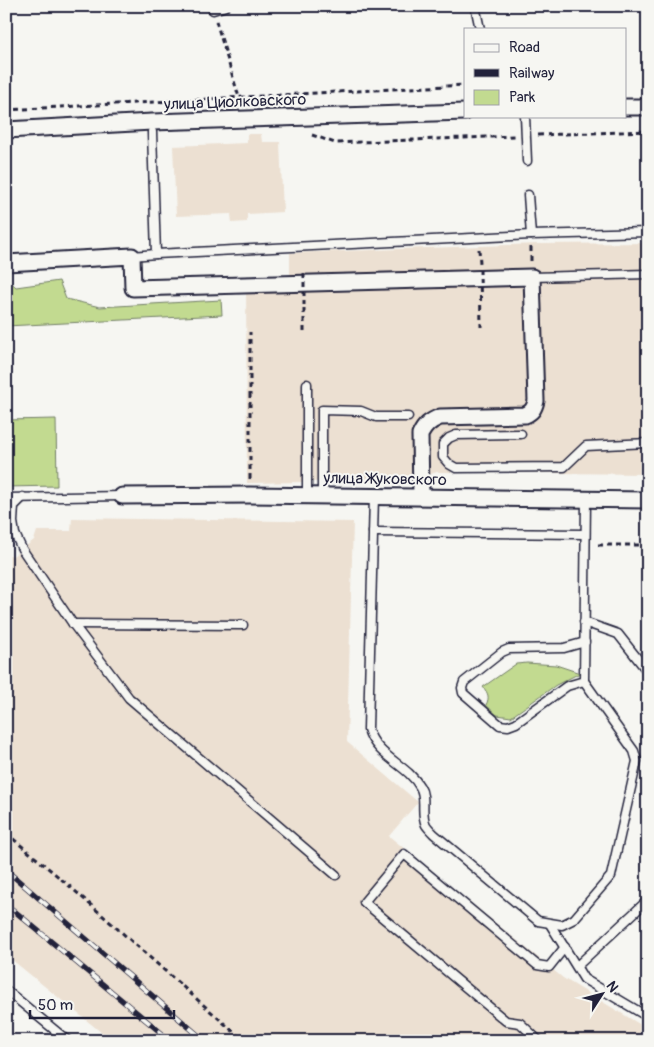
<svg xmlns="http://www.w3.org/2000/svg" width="654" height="1047" viewBox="0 0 654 1047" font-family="Pangolin,sans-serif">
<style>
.built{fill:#ece0d2}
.green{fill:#c2da90;stroke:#727e66}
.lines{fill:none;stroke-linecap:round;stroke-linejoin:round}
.lane-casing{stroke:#22223b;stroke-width:11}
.street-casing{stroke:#22223b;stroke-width:19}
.path{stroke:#22223b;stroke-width:3;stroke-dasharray:5 4;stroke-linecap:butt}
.lane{stroke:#f6f6f2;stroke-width:8}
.street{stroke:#f6f6f2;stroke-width:15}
.rail-casing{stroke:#22223b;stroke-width:5.5}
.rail{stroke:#f6f6f2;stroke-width:4;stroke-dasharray:11;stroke-linecap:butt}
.path-bridge{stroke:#22223b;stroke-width:3;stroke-dasharray:5 4;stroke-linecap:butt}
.labels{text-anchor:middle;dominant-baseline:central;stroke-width:4;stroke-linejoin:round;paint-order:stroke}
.street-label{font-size:16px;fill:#22223b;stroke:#f6f6f2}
</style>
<rect width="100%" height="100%" fill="#f6f6f2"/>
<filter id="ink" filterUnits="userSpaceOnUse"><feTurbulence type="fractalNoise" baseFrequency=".02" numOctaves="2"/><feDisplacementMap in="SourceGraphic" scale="10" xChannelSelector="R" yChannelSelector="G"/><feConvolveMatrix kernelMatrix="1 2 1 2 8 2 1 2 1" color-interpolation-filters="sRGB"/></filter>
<g filter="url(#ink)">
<g class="built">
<path d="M247,134H261L262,142H280L283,212L247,214V222L232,223L231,214L176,216L173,146L247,143Z"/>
<path d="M648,243V474L437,472L413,480L247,483L246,277L290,275V253L540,244Z"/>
<path d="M72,518L353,522L347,742L418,802L389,836L563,978L646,1028L648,1030V1041H112L6,955V554L13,556L22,549L34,540L37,531H71Z"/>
</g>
<g class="green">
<path d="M6,278L16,287L59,281L66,299L100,307L221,300L222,315L6,326Z"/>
<path d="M56,419L57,486L6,487V420Z"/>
<path d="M527,663L556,665L580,673L556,685L511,717L497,715L486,705C490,697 488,693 483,687L516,664Z"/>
</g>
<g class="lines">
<g class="lane-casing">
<g id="lane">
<path d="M475,6L480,29"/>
<path d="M213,10L226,6"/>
<path d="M525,116L527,161"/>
<path d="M152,132L156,254L531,235L648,232"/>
<path d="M528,195L531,235"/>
<path d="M132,256L156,254"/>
<path d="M532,277L648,274"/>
<path d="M521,434L456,435L449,438L443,444V457L449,464L456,468L564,467L586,446L648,443"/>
<path d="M307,495V384"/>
<path d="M322,496V410L361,411L376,417H408"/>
<path d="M374,496L368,729C376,757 407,764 420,787C427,798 420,813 426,825C428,828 432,832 434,834L538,921L562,925L574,919L611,876L637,761L634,751L584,681L586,499"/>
<path d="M23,497L14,506L13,522L15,534L22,549L73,624L129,698L336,875"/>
<path d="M6,498L122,496"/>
<path d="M373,532L585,534"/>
<path d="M584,622L618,634L648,672"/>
<path d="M73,624L243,625"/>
<path d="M584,681L567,686L516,723L508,726L500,725L463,693L462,688L464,682L502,652L509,649L564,648L585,642"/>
<path d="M550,924L584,979L648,1017"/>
<path d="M577,966L648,900"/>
<path d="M6,990L68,1041"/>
<path d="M539,1041L520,1023L506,1021L364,902L404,854L537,965L549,967L565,947"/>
</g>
</g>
<g class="street-casing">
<g id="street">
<path d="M625,107H648"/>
<path d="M6,130L152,122L465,112"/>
<path d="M6,263L132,256L133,288L532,277L536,401C534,409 532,412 525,415L440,417C430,421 425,425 420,435L421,496"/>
<path d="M122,496L250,495L648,500"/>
</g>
</g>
<g class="path">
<path d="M216,21L241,104"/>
<path d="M6,110L465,85"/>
<path d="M312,135L335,143L515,136"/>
<path d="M538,135L648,131"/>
<path d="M531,247V261"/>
<path d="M479,249L480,263"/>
<path d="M250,479V332"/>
<path d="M598,545H648"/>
<path d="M6,833L66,883L244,1041"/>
</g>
<use href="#lane" class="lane"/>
<use href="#street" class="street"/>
<g class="rail-casing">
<g id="rail">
<path d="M6,870L205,1041"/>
<path d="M6,904L171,1041"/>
</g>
</g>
<use href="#rail" class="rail"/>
<g class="path-bridge">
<path d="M480,269L481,327"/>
<path d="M304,273V331"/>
</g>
</g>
</g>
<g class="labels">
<g class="street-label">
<text transform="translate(235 102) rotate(-2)">улица Циолковского</text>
<text transform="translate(385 479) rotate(1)">улица Жуковского</text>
</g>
</g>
<rect width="654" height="1047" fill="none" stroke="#f6f6f2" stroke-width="25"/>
<rect x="12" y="12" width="629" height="1022" fill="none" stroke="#22223b" stroke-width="2" filter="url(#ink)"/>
<rect x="464" y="28" width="162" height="90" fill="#f6f6f2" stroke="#a1a1a9"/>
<rect x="474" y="44" width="25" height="8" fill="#f6f6f2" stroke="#a1a1a9"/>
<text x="509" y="52" font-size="15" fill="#22223b">Road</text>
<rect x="474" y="69" width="25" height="8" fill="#22223b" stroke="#a1a1a9"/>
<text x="509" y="78" font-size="15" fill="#22223b">Railway</text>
<rect x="474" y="90" width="25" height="15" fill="#c2da90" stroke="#a1a1a9"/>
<text x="509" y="102" font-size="15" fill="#22223b">Park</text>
<g transform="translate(602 994) rotate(54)" stroke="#f6f6f2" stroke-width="4" paint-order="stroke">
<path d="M0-4L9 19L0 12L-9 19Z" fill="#22223b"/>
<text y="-8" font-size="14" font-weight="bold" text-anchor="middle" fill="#22223b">N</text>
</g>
<path d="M30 1010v8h144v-8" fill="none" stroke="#22223b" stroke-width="2.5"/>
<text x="38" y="1010" font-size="15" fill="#22223b" stroke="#f6f6f2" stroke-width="4" paint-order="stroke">50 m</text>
</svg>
